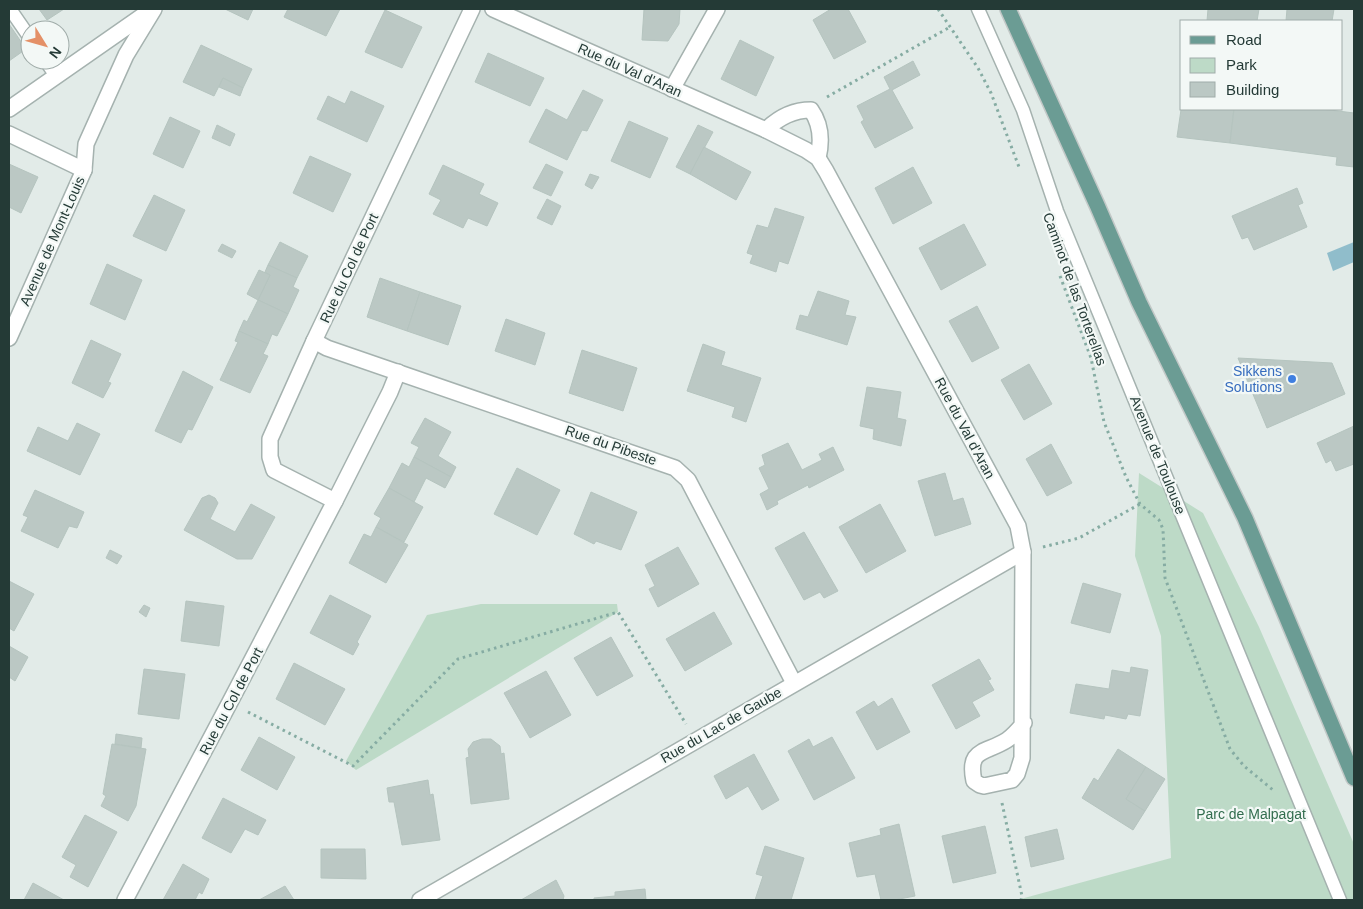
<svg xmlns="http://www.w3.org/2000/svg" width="1363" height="909" viewBox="0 0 1363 909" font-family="Arial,sans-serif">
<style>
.green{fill:#bddac7}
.water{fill:#90bdcb}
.building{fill:#bbc8c4;stroke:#b5c4bf}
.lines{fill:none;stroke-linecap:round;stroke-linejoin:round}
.lane-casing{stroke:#a5b2af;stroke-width:15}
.street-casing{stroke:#a5b2af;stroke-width:18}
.primary-casing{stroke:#c2c8c7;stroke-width:18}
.path{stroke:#86aca3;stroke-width:3;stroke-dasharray:2.5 4;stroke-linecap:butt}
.lane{stroke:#fff;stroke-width:12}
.street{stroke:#fff;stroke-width:15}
.primary{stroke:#6b9c94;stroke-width:15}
.shop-dot{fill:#3f7fe0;stroke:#f3f8f6;stroke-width:2}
.labels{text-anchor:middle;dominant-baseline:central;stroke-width:4.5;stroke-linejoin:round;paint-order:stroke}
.street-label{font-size:14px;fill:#243a36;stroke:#f3f8f6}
.shop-label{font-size:14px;fill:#366cbe;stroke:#f3f8f6;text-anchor:end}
.park-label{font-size:14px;fill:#326d4e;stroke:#f3f8f6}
</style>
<rect width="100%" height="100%" fill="#e2ebe8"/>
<g class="green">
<path d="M1139,473L1203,513L1259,627L1354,844V900H1017L1171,858L1161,636L1135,556Z"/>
<path d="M481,604H617L618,612L356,770L346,761L427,615Z"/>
</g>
<path class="water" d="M1354,242V262L1333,271L1327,253Z"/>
<g class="building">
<path d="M39,9H64L47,20Z"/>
<path d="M225,9H253L248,20Z"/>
<path d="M288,9H340L326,36L284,17Z"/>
<path d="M644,9H680L679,24L668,41L642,40Z"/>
<path d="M831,9H848L866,42L834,59L813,20Z"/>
<path d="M1208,9H1259L1257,21L1235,20V21H1207Z"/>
<path d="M1287,9H1334L1332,21H1286Z"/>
<path d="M385,10L422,27L402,68L365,52Z"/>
<path d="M9,24L26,49L9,61Z"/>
<path d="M740,40L774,57L756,96L721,79Z"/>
<path d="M201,45L252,69L243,88L223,78L214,96L183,82Z"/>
<path d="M488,53L544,78L530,106L475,82Z"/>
<path d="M913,61L920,75L892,90L913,128L875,148L861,122L864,120L857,106L890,89L884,77Z"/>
<path d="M223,78L243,88L240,96L219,87Z"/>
<path d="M583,90L603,100L587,131L582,130L567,160L529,142L546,109L567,120Z"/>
<path d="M351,91L384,106L367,142L317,119L328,96L345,104Z"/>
<path d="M1182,103V109H1234L1230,143L1177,137Z"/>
<path d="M1234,109H1322L1354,113V167L1336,165L1337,157L1230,143Z"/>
<path d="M170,117L200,131L183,168L153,154Z"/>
<path d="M629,121L668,138L650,178L611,161Z"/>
<path d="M217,125L235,134L230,146L212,138Z"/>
<path d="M698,125L713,132L690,174L676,167Z"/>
<path d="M704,147L751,172L736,200L690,174Z"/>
<path d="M310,156L351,174L333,212L293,193Z"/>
<path d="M9,164L38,177L21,213L9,207Z"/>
<path d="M546,164L563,172L551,196L533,188Z"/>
<path d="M443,165L484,184L479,194L498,203L487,226L468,218L463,228L433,214L441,200L429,194Z"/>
<path d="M913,167L932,203L893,224L875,188Z"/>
<path d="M590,174L599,177L592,189L585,185Z"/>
<path d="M1297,188L1303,203L1298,205L1307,227L1254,250L1248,237L1242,239L1232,216Z"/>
<path d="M154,195L185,210L166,251L133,236Z"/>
<path d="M547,199L561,206L552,225L537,218Z"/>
<path d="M775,208L804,217L788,264L779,261L776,272L750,263L753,255L747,253L757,225L768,228Z"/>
<path d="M964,224L986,265L941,290L919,248Z"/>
<path d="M280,242L308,256L297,278L268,265Z"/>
<path d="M222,244L236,251L232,258L218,251Z"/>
<path d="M107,264L142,280L125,320L90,304Z"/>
<path d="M268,265L297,278L293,287L299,290L288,314L258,300L270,275L265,272Z"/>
<path d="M259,270L270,275L258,300L247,294Z"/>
<path d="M380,278L420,292L407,331L367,317Z"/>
<path d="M818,291L849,301L845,315L856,317L847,345L796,329L800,315L808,317Z"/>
<path d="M420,292L461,306L448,345L407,331Z"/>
<path d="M258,300L288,314L277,336L272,334L268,344L239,331L244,320L247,322Z"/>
<path d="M977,306L999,348L972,362L949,321Z"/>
<path d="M506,319L545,333L535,365L495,351Z"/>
<path d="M239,331L268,344L263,354L268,356L250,393L220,380L238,342L235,341Z"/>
<path d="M91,340L121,354L108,382L111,383L103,398L72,383Z"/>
<path d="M703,344L725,352L721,365L761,378L746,422L732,417L735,407L687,391Z"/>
<path d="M582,350L637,368L623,411L569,393Z"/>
<path d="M1238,358L1332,363L1345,394L1267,428Z"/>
<path d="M1029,364L1052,404L1024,420L1001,380Z"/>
<path d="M183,371L213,387L192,430L188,429L181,443L155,431Z"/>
<path d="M867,387L901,392L897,418L906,420L901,446L873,439L874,429L860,426Z"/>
<path d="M425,418L451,432L438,456L456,467L451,477L414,457L419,447L411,443Z"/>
<path d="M77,423L100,434L80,475L27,451L38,427L68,441Z"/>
<path d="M1354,426V464L1336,471L1331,460L1326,463L1317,443Z"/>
<path d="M788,443L802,470L822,460L819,454L833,447L844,470L809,488L808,485L777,501L778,504L767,510L760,494L769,489L759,468L765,465L762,455Z"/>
<path d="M1051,444L1072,483L1047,496L1026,459Z"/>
<path d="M414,457L451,477L445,488L426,478L414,502L389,488L402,463L409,467Z"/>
<path d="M517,468L560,490L537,535L494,514Z"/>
<path d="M945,473L953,501L963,498L971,524L935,536L918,481Z"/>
<path d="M389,488L423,507L404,542L376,527L381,518L374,514Z"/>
<path d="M35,490L84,512L77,528L69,526L58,548L21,531L28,517L23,515Z"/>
<path d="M591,492L637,512L621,550L596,541L594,544L574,534Z"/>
<path d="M209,495L215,498L218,503L210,519L235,532L251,504L275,517L252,559H237L184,530L202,498Z"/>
<path d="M880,504L906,551L866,573L839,527Z"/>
<path d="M376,527L408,545L386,583L349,563L364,534L371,537Z"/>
<path d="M804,532L838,591L824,598L820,592L804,600L775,548Z"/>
<path d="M678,547L699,584L658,607L649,589L655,586L645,565Z"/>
<path d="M110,550L122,556L117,564L106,558Z"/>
<path d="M9,581L34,594L14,631L9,628Z"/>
<path d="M1083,583L1121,594L1110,633L1071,623Z"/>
<path d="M330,595L371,616L357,642L359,644L353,655L310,633Z"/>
<path d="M186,601L224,606L219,646L181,641Z"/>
<path d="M144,605L150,608L146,617L139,612Z"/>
<path d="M714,612L732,644L685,671L666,639Z"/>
<path d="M611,637L633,676L597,696L574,658Z"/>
<path d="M9,646L28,657L15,681L9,677Z"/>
<path d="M979,659L991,679L988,680L994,690L972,702L980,716L956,729L932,685Z"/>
<path d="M294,663L345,689L325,725L276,699Z"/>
<path d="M1131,667L1148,670L1140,716L1128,714L1126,719L1105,715L1104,719L1070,713L1076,684L1109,689L1112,670L1130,673Z"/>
<path d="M144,669L185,674L179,719L138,714Z"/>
<path d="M546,671L571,715L530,738L504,693Z"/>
<path d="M892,698L910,732L877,750L856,712L874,701L878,707Z"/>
<path d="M116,734L142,738L141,748L115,744Z"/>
<path d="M259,737L295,757L277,790L241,770Z"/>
<path d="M832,737L855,778L814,800L788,751L809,739L813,747Z"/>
<path d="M482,739H491L500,746L501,754L504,753L509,799L471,804L466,758L469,757L468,749L473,742Z"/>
<path d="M112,744L146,749L136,806L128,821L101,806L106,796L103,794Z"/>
<path d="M1118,749L1146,767L1126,799L1145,811L1133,830L1082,798L1094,778L1098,781Z"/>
<path d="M754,754L779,800L762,810L748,786L726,799L714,776Z"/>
<path d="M1146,767L1165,779L1145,811L1126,799Z"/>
<path d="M428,780L430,795L433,794L440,840L402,845L394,802H389L387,788Z"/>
<path d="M223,798L266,820L258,835L245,829L231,853L202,838Z"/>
<path d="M85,815L117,832L88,887L70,877L76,865L62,857Z"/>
<path d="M899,824L915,896L894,900H881L875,874L857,877L849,843L881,835L880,829Z"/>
<path d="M985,826L996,873L953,883L942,836Z"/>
<path d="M1057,829L1064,859L1031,867L1025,837Z"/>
<path d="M765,846L804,858L791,900H755L763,876L756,874Z"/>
<path d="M321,849H365L366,879L321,878Z"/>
<path d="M183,864L209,879L202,894L199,892L195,900H163Z"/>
<path d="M556,880L564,896L563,900H521Z"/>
<path d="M33,883L64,900H24Z"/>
<path d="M285,886L294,900H259Z"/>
<path d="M645,889L646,900H594V898L615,896V892Z"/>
</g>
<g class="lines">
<g class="lane-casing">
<g id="lane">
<path d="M10,9L30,38"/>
<path d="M978,9L1023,110L1057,211L1340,900"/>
<path d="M45,60L56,76"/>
</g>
</g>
<g class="street-casing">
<g id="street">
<path d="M493,9L766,130L806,150L818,158L826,171L1018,526L1023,552L1022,758L1017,774L1012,780L984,786L980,785L974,781C967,748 985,754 1007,740C1013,736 1019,729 1024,723"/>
<path d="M672,89L717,9"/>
<path d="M9,109L151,10"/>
<path d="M766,130C779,117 793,110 811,110C821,124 822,141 818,158"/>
<path d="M9,134L84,170"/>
<path d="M9,338L84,170L86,144L126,55L154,9"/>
<path d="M314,341L327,348L675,468L688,480L794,683"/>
<path d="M335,501L390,392L398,372"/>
<path d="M125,900L230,702L335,501L274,470L270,457V439L314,341L472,9"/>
<path d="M420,900L1023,552"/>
</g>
</g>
<g class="primary-casing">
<path id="primary" d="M1008,9L1097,205L1139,302L1245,518L1354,778"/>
</g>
<g class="path">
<path d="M938,9L978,68L991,93L1019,167"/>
<path d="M827,97L950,27"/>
<path d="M1060,276L1091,358L1104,422L1126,477L1140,504L1159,520L1163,529L1165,578L1230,749L1244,766L1273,790"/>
<path d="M1043,547L1079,538L1140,504"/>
<path d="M248,712L353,766L458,659L618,612L686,724"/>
<path d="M1002,803L1022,896L1021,900"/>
</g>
<use href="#lane" class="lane"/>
<use href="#street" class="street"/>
<use href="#primary" class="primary"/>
</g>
<circle class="shop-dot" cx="1292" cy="379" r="5"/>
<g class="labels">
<g class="street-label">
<text transform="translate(630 70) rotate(24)">Rue du Val d'Aran</text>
<text transform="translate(52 241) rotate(-66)">Avenue de Mont-Louis</text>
<text transform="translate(349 268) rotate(-65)">Rue du Col de Port</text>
<text transform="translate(1075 289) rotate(70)">Caminot de las Torterellas</text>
<text transform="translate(965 428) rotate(62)">Rue du Val d'Aran</text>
<text transform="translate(611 445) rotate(19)">Rue du Pibeste</text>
<text transform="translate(1158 455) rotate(68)">Avenue de Toulouse</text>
<text transform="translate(231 701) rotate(-62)">Rue du Col de Port</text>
<text transform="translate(721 725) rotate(-30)">Rue du Lac de Gaube</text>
</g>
<g class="shop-label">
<text x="1282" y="371">Sikkens<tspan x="1282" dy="16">Solutions</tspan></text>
</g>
<g class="park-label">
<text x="1251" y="814">Parc de Malpagat</text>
</g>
</g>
<rect width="1363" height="909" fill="none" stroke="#243a36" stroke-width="20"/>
<rect x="1180" y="20" width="162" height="90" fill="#f3f8f6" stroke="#a0aca9"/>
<rect x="1190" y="36" width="25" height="8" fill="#6b9c94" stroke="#a0aca9"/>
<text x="1226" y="45" font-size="15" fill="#243a36">Road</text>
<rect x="1190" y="58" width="25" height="15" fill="#bddac7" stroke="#a0aca9"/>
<text x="1226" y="70" font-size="15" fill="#243a36">Park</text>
<rect x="1190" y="82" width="25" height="15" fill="#bbc8c4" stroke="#a0aca9"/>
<text x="1226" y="95" font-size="15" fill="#243a36">Building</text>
<g transform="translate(45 45) rotate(127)"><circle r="24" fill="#f3f8f6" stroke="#a0aca9"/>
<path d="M0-4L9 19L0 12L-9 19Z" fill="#e49067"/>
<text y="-8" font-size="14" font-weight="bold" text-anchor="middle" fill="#243a36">N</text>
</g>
</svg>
